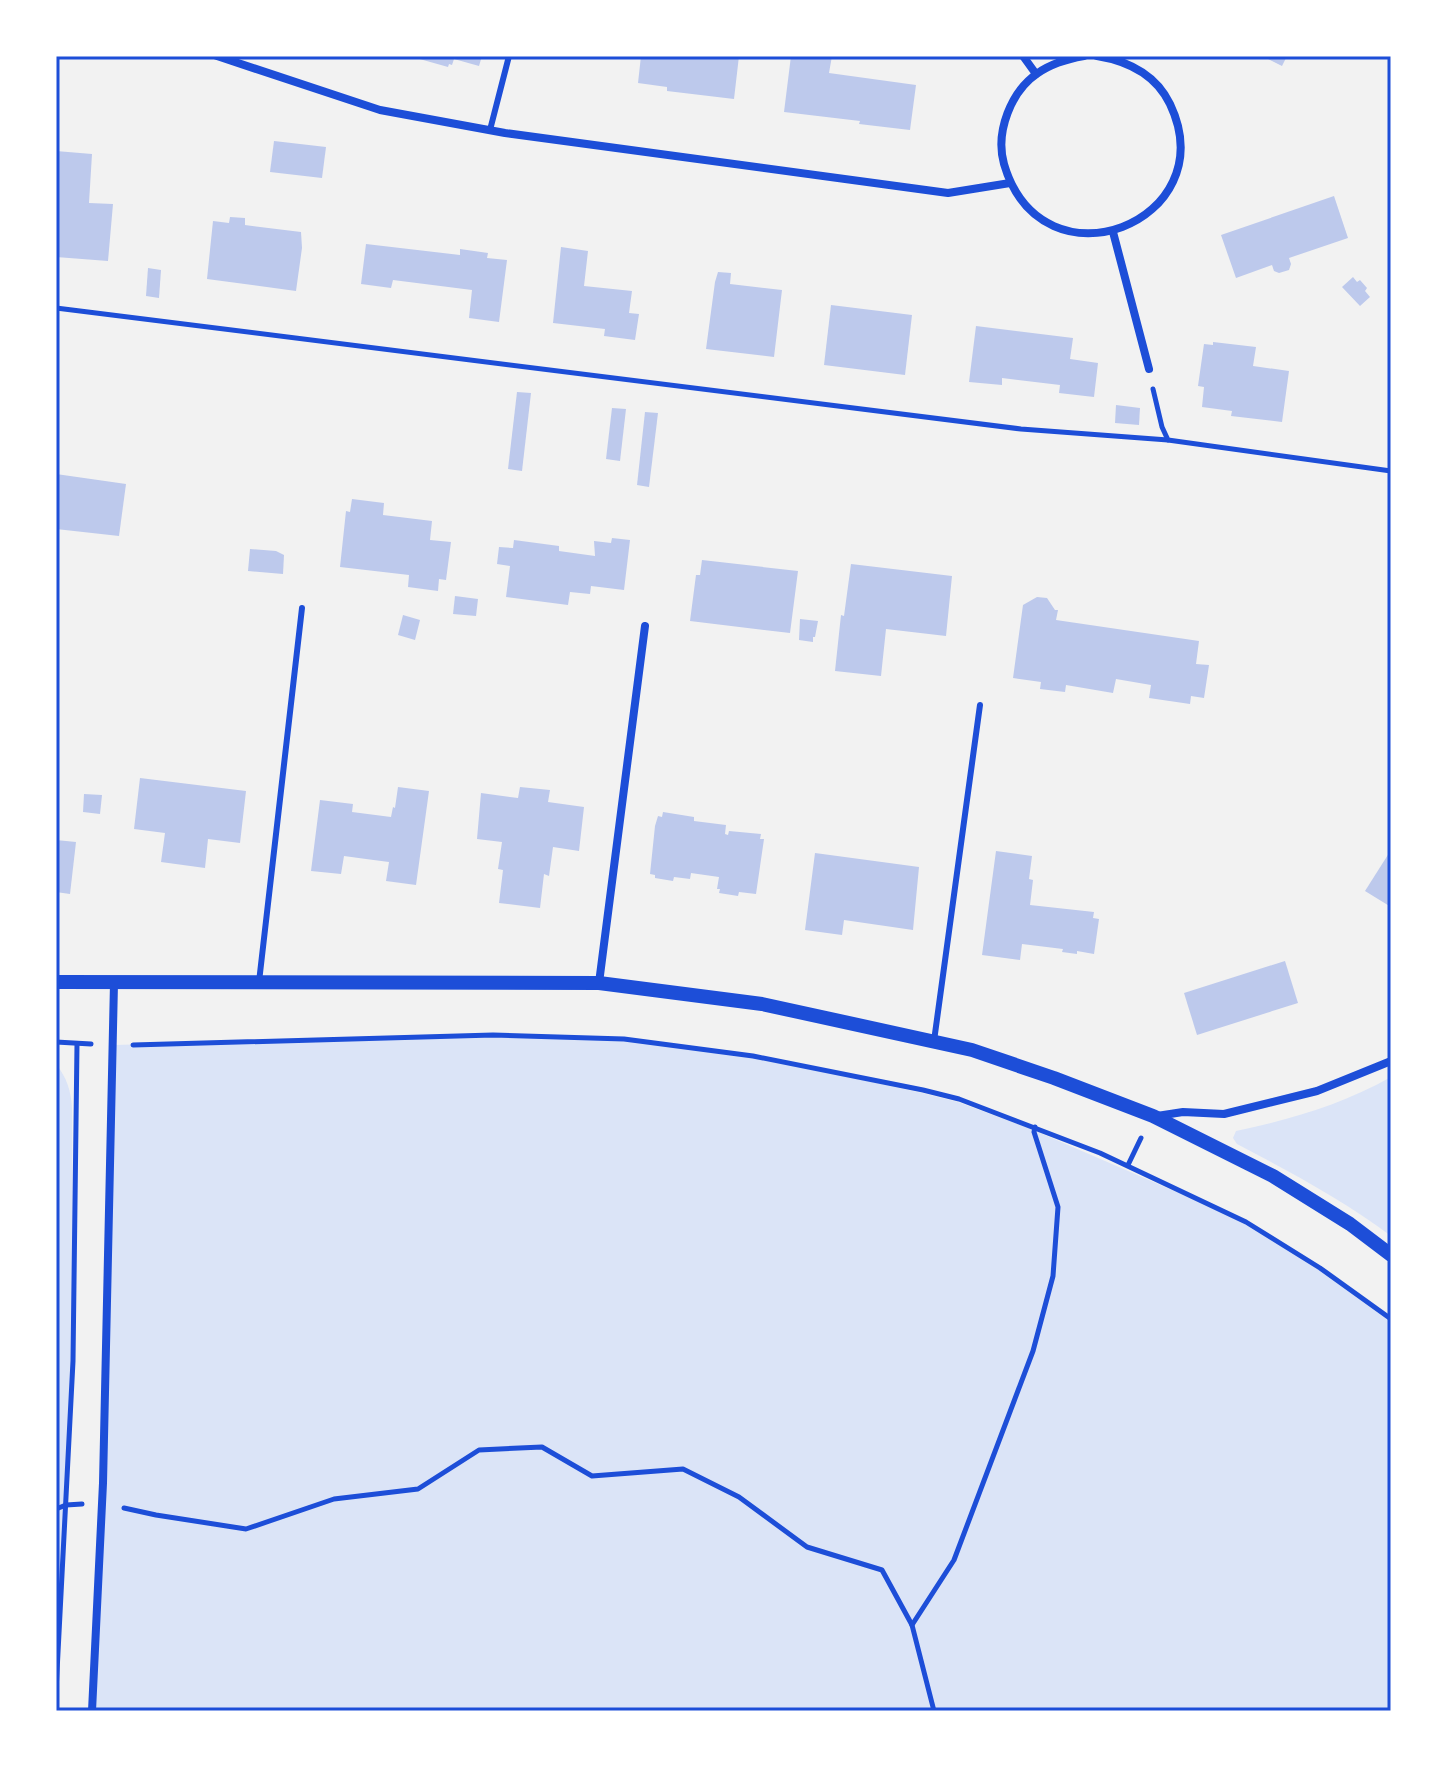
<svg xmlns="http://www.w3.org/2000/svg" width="1447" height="1767" viewBox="0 0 1447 1767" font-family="Arial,sans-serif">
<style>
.green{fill:#dbe4f7}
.building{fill:#bdc9ec}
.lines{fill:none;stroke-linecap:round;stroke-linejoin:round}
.path{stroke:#1d4ed8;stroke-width:5}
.service{stroke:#1d4ed8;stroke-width:6}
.minor{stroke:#1d4ed8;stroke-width:8}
.tertiary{stroke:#1d4ed8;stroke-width:14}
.neatline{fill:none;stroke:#1d4ed8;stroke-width:3}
</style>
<rect width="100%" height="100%" fill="#f2f2f2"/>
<g class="green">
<path d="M493,1035L624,1039L753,1056L922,1093L958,1102L1031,1129L1246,1222L1320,1268L1391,1321V1711H92L114,1045Z"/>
<path d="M56,1064C67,1078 71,1091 72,1108L73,1361L56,1691Z"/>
<path d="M1391,1077V1236C1343,1200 1290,1172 1237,1144L1233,1138L1236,1131C1292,1119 1341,1105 1391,1077Z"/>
</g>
<g class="building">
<path d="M409,56H482L479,66L454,59L452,65L449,64L448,67Z"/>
<path d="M641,56H739L734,99L667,91V87L638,83Z"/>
<path d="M791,56H832L829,73L916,85L910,130L859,124L860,121L784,112Z"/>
<path d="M1262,56H1287L1282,66Z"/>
<path d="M274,141L326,147L322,178L270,172Z"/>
<path d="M56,151L92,154L89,203L113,204L108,261L56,257Z"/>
<path d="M1334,196L1348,238L1289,258L1291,264L1289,270L1279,273L1274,271L1272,265L1236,278L1221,235Z"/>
<path d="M230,217L245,218V225L301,232L302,248L296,291L207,279L213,221L229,223Z"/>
<path d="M366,244L460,255V249L488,253L487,258L507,260L499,322L469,318L472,290L393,280L391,288L361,284Z"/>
<path d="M561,247L588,251L584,286L632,291L629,313L639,314L635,340L604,336L605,329L553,323Z"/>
<path d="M148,268L161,270L159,298L146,296Z"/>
<path d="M718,272L731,273L730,284L782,290L774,357L706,349L715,282Z"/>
<path d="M1353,277L1357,282L1360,280L1367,288L1365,291L1370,297L1360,306L1342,287Z"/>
<path d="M831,305L912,315L905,375L824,365Z"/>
<path d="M976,326L1073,338L1070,359L1098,363L1094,397L1059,393L1060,385L1002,378V385L969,382Z"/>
<path d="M1213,342L1256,347L1253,366L1289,371L1282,422L1231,416L1232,411L1202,407L1204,387L1198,386L1204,344L1213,345Z"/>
<path d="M517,392L531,393L522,471L508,469Z"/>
<path d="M1116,405L1140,408L1139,425L1115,423Z"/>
<path d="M612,408L626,409L620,461L606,459Z"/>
<path d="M645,412L658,413L649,487L637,485Z"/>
<path d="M56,474L126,484L119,536L56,529Z"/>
<path d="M352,499L384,503L383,515L432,521L430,540L451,542L446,580L439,579L438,591L408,587L409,575L340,567L346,511L350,512Z"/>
<path d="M612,538L630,540L624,590L591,586L590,594L570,592L568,605L506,597L510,566L497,564L499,547L513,548L514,540L559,546V551L595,556L594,541L611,543Z"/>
<path d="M250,549L276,551L284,555L283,574L248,571Z"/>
<path d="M702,560L798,571L790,633L690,621L696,575H700Z"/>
<path d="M851,564L952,576L946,636L886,629L881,676L835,671L841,615L844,616Z"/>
<path d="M455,596L478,599L476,616L453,614Z"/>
<path d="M1037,597L1047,598L1055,610H1058L1056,620L1199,641L1196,664L1209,665L1204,698L1191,696L1190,704L1149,698L1151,685L1116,679L1113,693L1066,685L1065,692L1040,689L1041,682L1013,678L1023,605Z"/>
<path d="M403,615L420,620L415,640L398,635Z"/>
<path d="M800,619L818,621L815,637H813V642L799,640Z"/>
<path d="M140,778L246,791L240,843L208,839L205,868L161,862L165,833L134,829Z"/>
<path d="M398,787L429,791L416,885L386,881L389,862L366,859L344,856L341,874L311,871L320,800L353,804L352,812L391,817L393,807L395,808Z"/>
<path d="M520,787L550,790L548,802L584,807L579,851L553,847L549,876L544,874L540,908L499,903L503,870L498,869L502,842L477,839L481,793L518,798Z"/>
<path d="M84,794L102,795L100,814L83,812Z"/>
<path d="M663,812L694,817V821L726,825L725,834L728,835L729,831L761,834L760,839H764L756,894L739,892L738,896L719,893L720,889H717L719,877L691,873L690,879L674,877L673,881L655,878V875L650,874L655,826L658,816L662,817Z"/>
<path d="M56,840L76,842L70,894L56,892Z"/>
<path d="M1391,850V907L1365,891Z"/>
<path d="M996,851L1032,856L1029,879L1033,880L1030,905L1094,912L1093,918L1099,919L1094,954L1077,951V954L1062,952L1063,949L1022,944L1020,960L982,955Z"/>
<path d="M815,853L919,867L913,930L844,920L842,935L805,930Z"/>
<path d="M1285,961L1298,1003L1197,1035L1184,993Z"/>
</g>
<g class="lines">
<g class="path">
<path d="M56,308L1021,429L1168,440"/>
<path d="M1153,389L1162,427L1168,440L1391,471"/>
<path d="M56,1042L91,1044"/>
<path d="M133,1045L493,1035L624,1039L753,1056L923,1090L959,1099L1100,1153L1246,1222L1320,1268L1391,1319"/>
<path d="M1128,1165L1141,1138"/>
<path d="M124,1508L156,1515L246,1529L334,1499L418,1489L479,1450L542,1447L592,1476L683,1469L739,1497L807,1547L882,1570L912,1625L934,1711"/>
<path d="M56,1509L66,1505L82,1504"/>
<path d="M912,1625L954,1560L1033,1351L1053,1276L1058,1207L1034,1132L1035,1127"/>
<path d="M56,1691L73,1361L77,1044"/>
</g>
<g class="service">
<path d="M490,130L509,56"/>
<path d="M259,982L302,608"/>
<path d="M934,1041L980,705"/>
</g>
<g class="minor">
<path d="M217,56L380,110L505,133L948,193L1010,183"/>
<path d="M1023,56L1036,74"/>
<path d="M1084,56C1067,59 1052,63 1038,73C1011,91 995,132 1004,164C1042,294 1226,222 1170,104C1156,75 1128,61 1097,56"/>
<path d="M1113,232L1149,369"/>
<path d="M599,983L645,626"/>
<path d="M1157,1116L1183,1112L1224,1114L1317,1091L1391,1061"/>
<path d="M92,1711L103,1483L114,983"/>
</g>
<path class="tertiary" d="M56,982L599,983L762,1004L972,1050L1054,1078L1153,1116L1273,1176L1350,1224L1391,1255"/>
</g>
<rect width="1447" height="1767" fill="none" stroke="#ffffff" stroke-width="116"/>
<rect x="58" y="58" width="1331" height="1651" class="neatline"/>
</svg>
